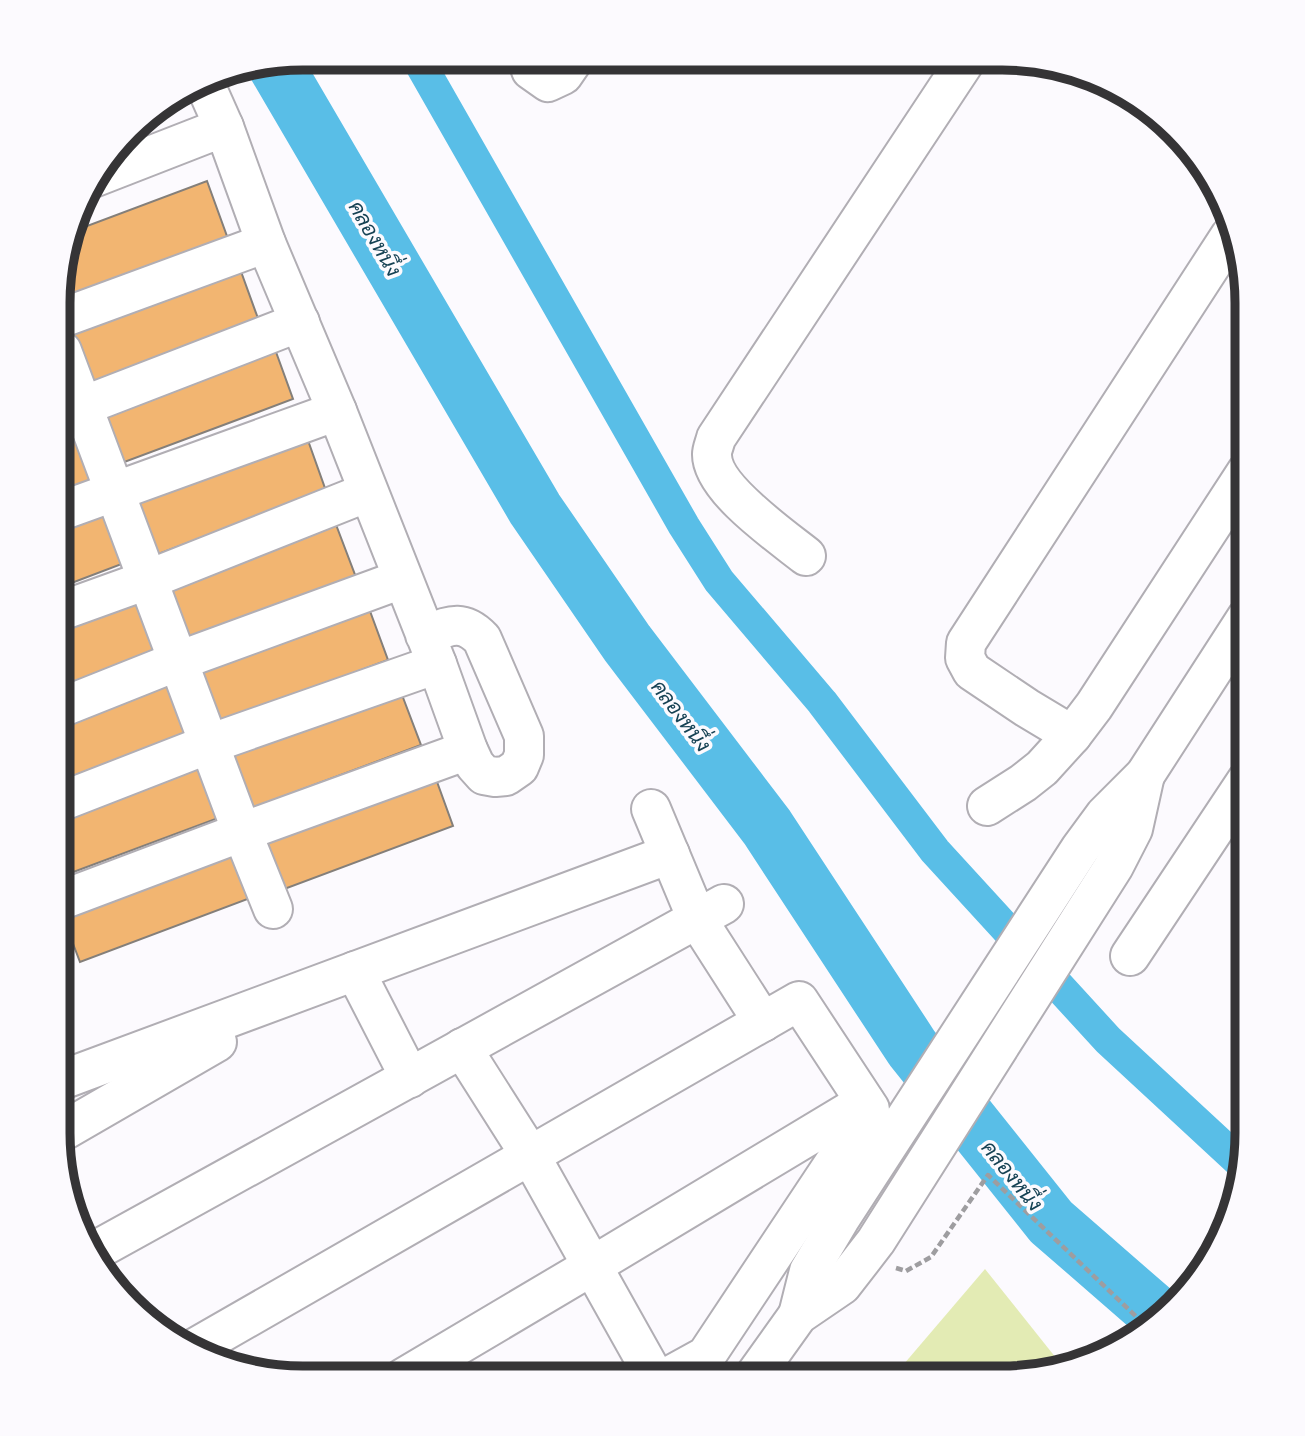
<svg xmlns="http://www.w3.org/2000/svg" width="1305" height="1436" viewBox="0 0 1305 1436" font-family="Lato,Sarabun,sans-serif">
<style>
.green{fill:#e3ebb4}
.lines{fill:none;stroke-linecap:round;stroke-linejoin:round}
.canal{stroke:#59bee7;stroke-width:32}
.river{stroke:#59bee7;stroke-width:56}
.building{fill:#f2b571;stroke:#847f7a;stroke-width:2}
.minor-casing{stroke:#b1aeb4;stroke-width:42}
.path{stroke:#9e9da0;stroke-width:4.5;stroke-dasharray:7 3.5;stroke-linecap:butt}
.minor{stroke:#fff;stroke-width:38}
.labels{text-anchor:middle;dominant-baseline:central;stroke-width:7;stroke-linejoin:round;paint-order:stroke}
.water-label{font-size:21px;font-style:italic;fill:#164254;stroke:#fcfafe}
.rim{fill:none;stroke:#353436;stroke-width:9}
</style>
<rect width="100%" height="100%" fill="#fcfafe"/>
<path class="green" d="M985,1269L1060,1363L1018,1378H892Z"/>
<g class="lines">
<path class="canal" d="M417,58L684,526L719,581L822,702L935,851L1108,1040L1242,1164"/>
<path class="river" d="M274,63L535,509L627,643L767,827L912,1048L1051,1222L1158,1315"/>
</g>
<g class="building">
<path d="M207,181L228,239L62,301V256L71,232Z"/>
<path d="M239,266L260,324L87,389L66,331Z"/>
<path d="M272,341L293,399L119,464L98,406Z"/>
<path d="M73,424L95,482L61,494L62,428Z"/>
<path d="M305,432L326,491L153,556L132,497Z"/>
<path d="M105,504L127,562L61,587V521Z"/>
<path d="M335,522L357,580L183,645L161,587Z"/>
<path d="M135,594L157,652L60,688L61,622Z"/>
<path d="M367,603L388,660L215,725L194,668Z"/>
<path d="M168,674L189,732L60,781V715Z"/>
<path d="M399,687L421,745L247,810L226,752Z"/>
<path d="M200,759L221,817L60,877V811Z"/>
<path d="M432,768L453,826L279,891L258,833Z"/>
<path d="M232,839L253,897L80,962L59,907Z"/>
</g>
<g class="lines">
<g class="minor-casing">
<g id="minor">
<path d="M527,58L531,70L548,82L563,75L574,59"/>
<path d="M204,82L224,127"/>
<path d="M93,178L224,127L266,243L337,411L437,664L468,750L475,765L484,775L495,777L506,776L519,767L524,755V736L482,639C462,618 449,626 425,635"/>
<path d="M1230,236L966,643L965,658L972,671L1027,708L1072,735L1094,706L1247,471"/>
<path d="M62,318L266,243"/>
<path d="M62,351L242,832L273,909"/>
<path d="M62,414L300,322"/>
<path d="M61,511L337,411"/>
<path d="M806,556C781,536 711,488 712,454C712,449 715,443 716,438L966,60"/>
<path d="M61,611L147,580L368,492"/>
<path d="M60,708L178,661L402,579"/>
<path d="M60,802L209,744L437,664"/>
<path d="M987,806L1023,783L1042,768L1072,735"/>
<path d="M651,809L697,919L763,1022"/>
<path d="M59,901L242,832L468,750"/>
<path d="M1130,956L1247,780"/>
<path d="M355,971L410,1078"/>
<path d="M462,1048L530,1155L655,1378"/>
<path d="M59,1081L670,854"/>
<path d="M58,1134L217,1042"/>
<path d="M93,1252L724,904"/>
<path d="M798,1315L809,1271L840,1219L1080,849L1105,815L1145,775L1247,617"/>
<path d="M193,1349L799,1001L870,1109L706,1356L666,1378"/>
<path d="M403,1378L592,1266L865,1102"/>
<path d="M753,1378L798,1315L842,1285L876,1241L1114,866L1133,829L1145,775"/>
</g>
</g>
<path class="path" d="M896,1268L906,1271L931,1257L988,1175L1147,1327"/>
<use href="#minor" class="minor"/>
</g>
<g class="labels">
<g class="water-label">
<text transform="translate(376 238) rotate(60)">คลองหนึ่ง</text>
<text transform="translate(682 715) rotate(53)">คลองหนึ่ง</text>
<text transform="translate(1013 1175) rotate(51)">คลองหนึ่ง</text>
</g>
</g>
<path d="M0 0H1305V1436H0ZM303 70H1002A233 233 0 0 1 1235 303V1133A233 233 0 0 1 1002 1366H303A233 233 0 0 1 70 1133V303A233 233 0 0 1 303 70Z" fill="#fcfafe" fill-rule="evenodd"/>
<path class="rim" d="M303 70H1002A233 233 0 0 1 1235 303V1133A233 233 0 0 1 1002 1366H303A233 233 0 0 1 70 1133V303A233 233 0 0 1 303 70Z"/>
</svg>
